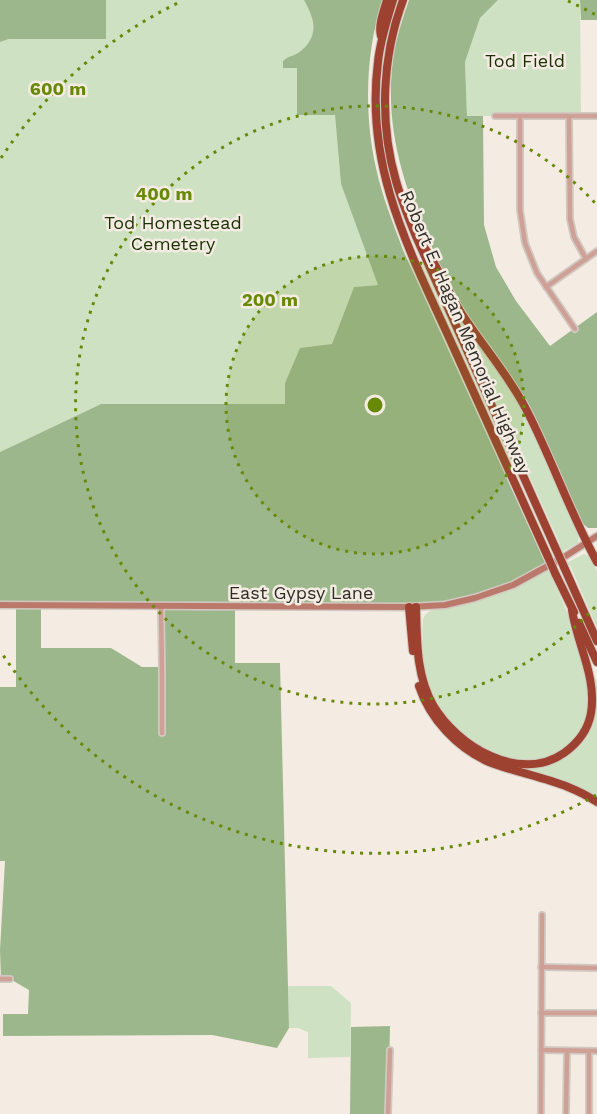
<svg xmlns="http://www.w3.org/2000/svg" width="597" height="1114" viewBox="0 0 597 1114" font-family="'Work Sans',sans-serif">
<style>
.green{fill:#cfe1c3}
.forest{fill:#9db78c;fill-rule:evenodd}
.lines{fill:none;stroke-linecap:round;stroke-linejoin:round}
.street-casing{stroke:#d1c9c1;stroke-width:8}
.secondary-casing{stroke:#d1c9c1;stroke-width:9}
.highway-casing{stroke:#d1c9c1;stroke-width:10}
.street{stroke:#cea096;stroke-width:4.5}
.secondary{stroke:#bb796b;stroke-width:6}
.highway{stroke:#9d4230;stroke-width:8}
.highway-bridge-casing{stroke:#d1c9c1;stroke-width:10;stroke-linecap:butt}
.highway-bridge{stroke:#9d4230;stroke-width:8}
.ring{fill:none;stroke:#688907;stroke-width:3;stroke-dasharray:3 6}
.labels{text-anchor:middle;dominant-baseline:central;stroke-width:5;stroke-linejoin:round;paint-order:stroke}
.park-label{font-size:18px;fill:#1a3203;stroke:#f4ece2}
.street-label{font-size:18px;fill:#2f2c28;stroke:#f4ece2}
.centre{fill:#688907;stroke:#f4ece2;stroke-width:3}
.ring-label{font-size:18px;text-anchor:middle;font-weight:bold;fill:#688907;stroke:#f4ece2;stroke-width:5;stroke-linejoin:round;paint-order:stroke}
</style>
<rect width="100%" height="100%" fill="#f4ece2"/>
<g class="green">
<path d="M106,0H304C315,19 321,42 296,54C290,57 288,56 283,61L284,68H297L335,115L341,184L379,285L354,287L332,344L285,383V404H101L0,452V42L9,39H106Z"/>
<path d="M498,0H580L581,116H467L465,62L480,18Z"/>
<path d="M453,308H455L508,384L528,418L579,534L578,543L563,551L568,562L584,554L590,557L597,571V628L570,565L564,567L555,547L560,544Z"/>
<path d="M547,567C564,603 590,661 589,702C588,721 579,737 564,749C519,783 458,741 435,699C422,677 421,643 423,619L425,615L431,610Z"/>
<path d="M591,670L597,682V799L521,769L522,767L541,766L558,760L565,756L589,728Z"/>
<path d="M288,986H331L351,1003L350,1057L308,1058V1032L298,1028H289Z"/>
</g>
<g class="forest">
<path d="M0,0H106V39H9L0,42Z"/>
<path d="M304,0H383C365,50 364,116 376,168C382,196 393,223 403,250L547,567L513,585L445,605L235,607V663H280L289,1028L277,1048L212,1035L3,1036V1014H28L29,990L10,979H1L0,950L5,861H0V687H16V606L0,605V452L101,404H285V383L300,348L332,344L354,287L378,285L341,184L335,115H297V68H283V61C288,56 290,57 296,54C300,52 304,48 307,45C319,30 312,15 304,0ZM41,606H161L162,667H142L111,648H41Z"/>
<path d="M409,0H498L480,18L465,62L467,116H483L484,225L496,267L516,301L550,346L597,312V528H588L581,522L522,395C502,361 477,330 456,297C446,281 439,264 432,247C402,187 383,121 394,53C397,35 403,18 409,0Z"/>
<path d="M580,0H597V20H581Z"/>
<path d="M390,1026L388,1114H350L351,1027Z"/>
</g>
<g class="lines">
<g class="street-casing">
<g id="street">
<path d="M495,116H597"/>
<path d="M520,116V210L525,243L537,273L575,329"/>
<path d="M569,116L570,219L574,237L586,259"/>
<path d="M546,287L597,251"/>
<path d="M161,606L162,672V733"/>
<path d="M541,967L597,968"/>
<path d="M0,979H10"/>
<path d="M541,1013H597"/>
<path d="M541,1050L597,1051"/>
<path d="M388,1114L390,1050"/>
<path d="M541,1114L542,915"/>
<path d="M566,1114L567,1051"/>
<path d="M589,1114V1051"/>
</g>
</g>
<g class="secondary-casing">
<path id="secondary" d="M0,605L409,607L445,605L475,598L513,585L564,557L597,536"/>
</g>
<g class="highway-casing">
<g id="highway">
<path d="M393,0C387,20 380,41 378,62C364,171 413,257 456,353C487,421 518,489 548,557"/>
<path d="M403,0C382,57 379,123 396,181C401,199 408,216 415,234L555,547"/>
<path d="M381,36C378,25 384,11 387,0"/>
<path d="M424,247C438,267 447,290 460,311C481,344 508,374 526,409C552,459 570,513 597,562"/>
<path d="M564,567L597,641"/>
<path d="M555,573L574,612"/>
<path d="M409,607L413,651"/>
<path d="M416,607C417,641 416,675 433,705C457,746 519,784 564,753C578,743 588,730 591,713C597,677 577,644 572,610"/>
<path d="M579,623L597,662"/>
<path d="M419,686C430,719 457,748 489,762C515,772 543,777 568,787C578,791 588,796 597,802"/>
</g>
</g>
<use href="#street" class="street"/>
<use href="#secondary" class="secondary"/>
<use href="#highway" class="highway"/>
<g class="highway-bridge-casing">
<g id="highway-bridge">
<path d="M555,547L564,567"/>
<path d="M548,557L555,573"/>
</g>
</g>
<use href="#highway-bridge" class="highway-bridge"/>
</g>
<circle cx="375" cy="405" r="149" fill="#688907" fill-opacity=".12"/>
<g class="ring">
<circle cx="375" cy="405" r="149"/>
<path d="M595 607A299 299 0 1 1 595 203"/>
<path d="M596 795A448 448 0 0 1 1 652M1 158A448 448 0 0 1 182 1M568 1A448 448 0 0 1 596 15"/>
</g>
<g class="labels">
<g class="park-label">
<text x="525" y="60">Tod Field</text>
<text x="173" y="222">Tod Homestead<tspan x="173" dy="21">Cemetery</tspan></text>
</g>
<g class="street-label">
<text transform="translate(466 332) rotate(67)">Robert E. Hagan Memorial Highway</text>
<text x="301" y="592">East Gypsy Lane</text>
</g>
</g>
<circle cx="375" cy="405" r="9" class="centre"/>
<g class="ring-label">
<text x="58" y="95">600 m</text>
<text x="164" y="200">400 m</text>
<text x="270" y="306">200 m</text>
</g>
</svg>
